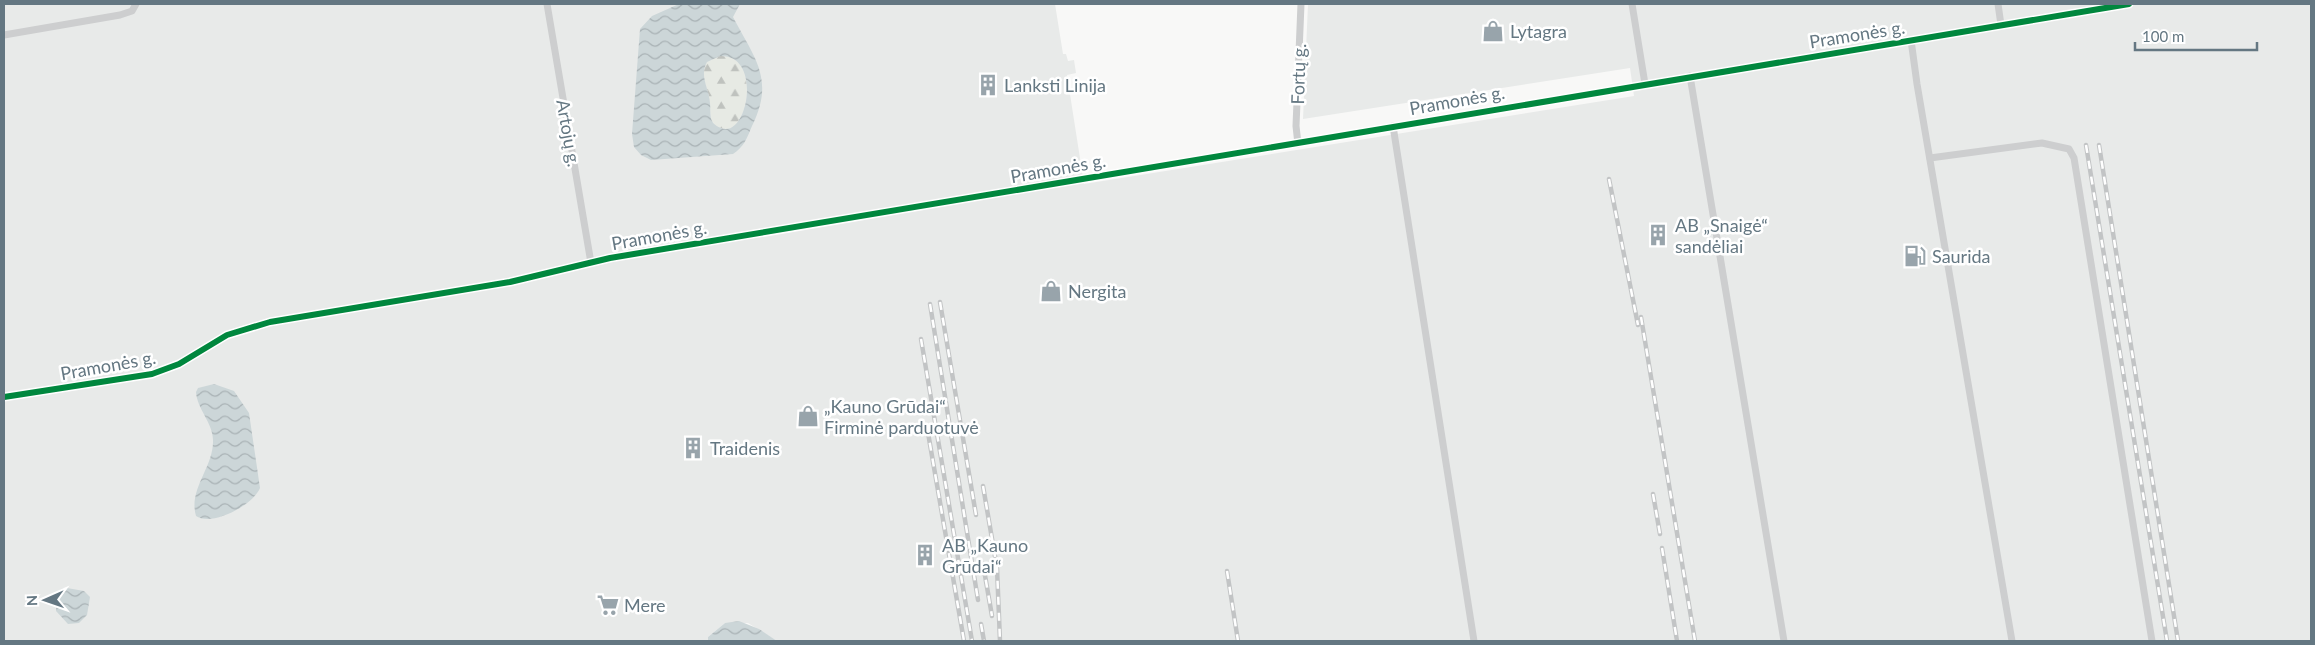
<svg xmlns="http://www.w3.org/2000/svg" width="2315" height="645" viewBox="0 0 2315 645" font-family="Lato,sans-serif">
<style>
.built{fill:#e8eae9}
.forest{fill:url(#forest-firs)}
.water{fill:url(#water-waves);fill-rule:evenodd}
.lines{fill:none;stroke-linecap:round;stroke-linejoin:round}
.street{stroke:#cdcecf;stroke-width:7}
.rail-casing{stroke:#c2c4c5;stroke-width:4.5}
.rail{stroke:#fff;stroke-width:2.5;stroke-dasharray:8;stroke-linecap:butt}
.cycleway-casing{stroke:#fff;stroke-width:9}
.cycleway{stroke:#00873e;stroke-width:6}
.labels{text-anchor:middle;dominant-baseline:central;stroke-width:5;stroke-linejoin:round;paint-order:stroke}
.poi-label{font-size:18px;fill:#647782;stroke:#fff;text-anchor:start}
.street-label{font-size:18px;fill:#647782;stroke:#fff}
</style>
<defs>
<pattern id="forest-firs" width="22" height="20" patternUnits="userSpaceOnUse" patternTransform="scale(1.25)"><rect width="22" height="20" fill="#e7eae4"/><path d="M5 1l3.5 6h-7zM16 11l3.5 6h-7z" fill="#bfc2be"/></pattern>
<pattern id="water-waves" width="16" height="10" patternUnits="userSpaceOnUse" patternTransform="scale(1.25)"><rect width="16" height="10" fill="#ccd6d8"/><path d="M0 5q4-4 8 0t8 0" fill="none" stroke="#a9b2b5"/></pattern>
</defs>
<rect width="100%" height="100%" fill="#f8f8f7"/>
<path class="built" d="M4,4H1055L1063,54H1066L1068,61L1074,60L1076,73L1067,75L1084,184L1634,96L1630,68L1303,119L1308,4H2311V641H777L748,623H725L708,637V641H4Z"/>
<path class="forest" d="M720,56C763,54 748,139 721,128C708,123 711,114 710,103C709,88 699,76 707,62Z"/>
<g class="water">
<path d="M679,4H740L733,17C755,59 775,79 752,126C747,138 744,147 733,154L651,160L641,155L634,147L632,134L640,29L652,16ZM720,56C763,54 748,139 721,128C708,123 711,115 710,103C709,88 699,76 707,62Z"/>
<path d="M214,384L234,391L249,413L260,488C253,505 212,527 196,516C188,489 214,467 213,440C213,423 197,409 196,392L198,388Z"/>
<path d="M67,588L84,591L90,597L87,615L79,623L68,624L56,611L57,594L61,589Z"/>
<path d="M739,621L759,629L777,641H708V637L725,623Z"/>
</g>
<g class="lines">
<g class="street">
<path d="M547,4L591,263"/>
<path d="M1632,4L1645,84"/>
<path d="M1998,4L2001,25"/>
<path d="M4,35L120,15L132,11L136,4"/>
<path d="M1911,40L1917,84L2012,641"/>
<path d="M1690,76L1784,641"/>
<path d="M1393,126L1474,641"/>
<path d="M1298,144L1296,126L1301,4"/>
<path d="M1930,158L2042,143L2069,149L2074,158L2152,641"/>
<path d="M4,397L152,374L179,364L227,335L270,322L510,282L610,258L2129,4"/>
</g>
<g class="rail-casing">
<g id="rail">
<path d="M2086,145L2167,641"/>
<path d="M2099,145L2178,641"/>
<path d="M1609,179L1638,325"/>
<path d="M940,302L976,515"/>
<path d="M930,304L978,600"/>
<path d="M1641,317L1695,641"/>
<path d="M921,339L972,641"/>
<path d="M927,427L964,641"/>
<path d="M983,486L997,568L1000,641"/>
<path d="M1653,494L1660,534"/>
<path d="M1662,548L1677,641"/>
<path d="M983,564L992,616"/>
<path d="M1227,571L1238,641"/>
<path d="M981,624L984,641"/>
</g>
</g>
<use href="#rail" class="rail"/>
<g class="cycleway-casing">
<path id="cycleway" d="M4,397L152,374L179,364L227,335L270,322L510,282L610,258L2129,4"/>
</g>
<use href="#cycleway" class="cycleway"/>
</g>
<defs>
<g id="shop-bare" transform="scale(1.725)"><path d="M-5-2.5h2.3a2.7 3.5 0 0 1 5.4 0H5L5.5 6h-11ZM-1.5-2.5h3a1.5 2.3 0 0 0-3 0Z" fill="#98a4ab" stroke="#fff" stroke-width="2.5" paint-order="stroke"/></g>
<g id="building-bare" transform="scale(1.725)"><path d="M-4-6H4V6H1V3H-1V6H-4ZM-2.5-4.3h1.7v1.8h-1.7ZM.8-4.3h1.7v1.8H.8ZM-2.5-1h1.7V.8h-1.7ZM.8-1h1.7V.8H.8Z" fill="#98a4ab" stroke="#fff" stroke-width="2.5" paint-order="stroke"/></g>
<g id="fuel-bare" transform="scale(1.725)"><path d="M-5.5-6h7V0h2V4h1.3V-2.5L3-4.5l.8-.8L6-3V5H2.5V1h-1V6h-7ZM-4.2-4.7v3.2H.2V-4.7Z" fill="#98a4ab" stroke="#fff" stroke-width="2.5" paint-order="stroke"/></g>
<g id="supermarket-bare" transform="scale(1.725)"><path d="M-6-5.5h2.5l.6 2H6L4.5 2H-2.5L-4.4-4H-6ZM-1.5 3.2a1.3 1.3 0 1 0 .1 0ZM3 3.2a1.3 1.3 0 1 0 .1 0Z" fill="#98a4ab" stroke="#fff" stroke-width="2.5" paint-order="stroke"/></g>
</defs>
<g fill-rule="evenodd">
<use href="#shop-bare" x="1493" y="31"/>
<use href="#building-bare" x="988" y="85"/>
<use href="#building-bare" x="1658" y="235"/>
<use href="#fuel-bare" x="1915" y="256"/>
<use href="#shop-bare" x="1051" y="291"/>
<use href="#shop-bare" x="808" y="416"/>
<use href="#building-bare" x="693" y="448"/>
<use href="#building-bare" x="925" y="555"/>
<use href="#supermarket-bare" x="608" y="605"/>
</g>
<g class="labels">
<g class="poi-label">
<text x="1510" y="31">Lytagra</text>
<text x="1004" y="85">Lanksti Linija</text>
<text x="1675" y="225">AB „Snaigė“<tspan x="1675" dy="21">sandėliai</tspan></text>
<text x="1932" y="256">Saurida</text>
<text x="1068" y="291">Nergita</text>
<text x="824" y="406">„Kauno Grūdai“<tspan x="824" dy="21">Firminė parduotuvė</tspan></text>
<text x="710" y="448">Traidenis</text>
<text x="942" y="545">AB „Kauno<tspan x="942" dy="21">Grūdai“</tspan></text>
<text x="624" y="605">Mere</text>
</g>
<g class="street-label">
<text transform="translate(1857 34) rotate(-9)">Pramonės g.</text>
<text transform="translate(1298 74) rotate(-88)">Fortų g.</text>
<text transform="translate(1457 100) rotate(-10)">Pramonės g.</text>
<text transform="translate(569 133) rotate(80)">Artojų g.</text>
<text transform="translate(1058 168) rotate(-10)">Pramonės g.</text>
<text transform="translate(659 235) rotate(-10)">Pramonės g.</text>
<text transform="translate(108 365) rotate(-10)">Pramonės g.</text>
</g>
</g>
<rect width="2315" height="645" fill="none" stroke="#647782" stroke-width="10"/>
<g transform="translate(45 600) rotate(268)" stroke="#ffffff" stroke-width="4" paint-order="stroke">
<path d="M0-4L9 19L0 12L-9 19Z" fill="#647782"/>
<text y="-8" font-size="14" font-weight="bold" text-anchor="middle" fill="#647782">N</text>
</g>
<path d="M2135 42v8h122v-8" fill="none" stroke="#647782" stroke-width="2.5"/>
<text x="2142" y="42" font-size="15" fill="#647782" stroke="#ffffff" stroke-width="4" paint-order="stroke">100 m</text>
</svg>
